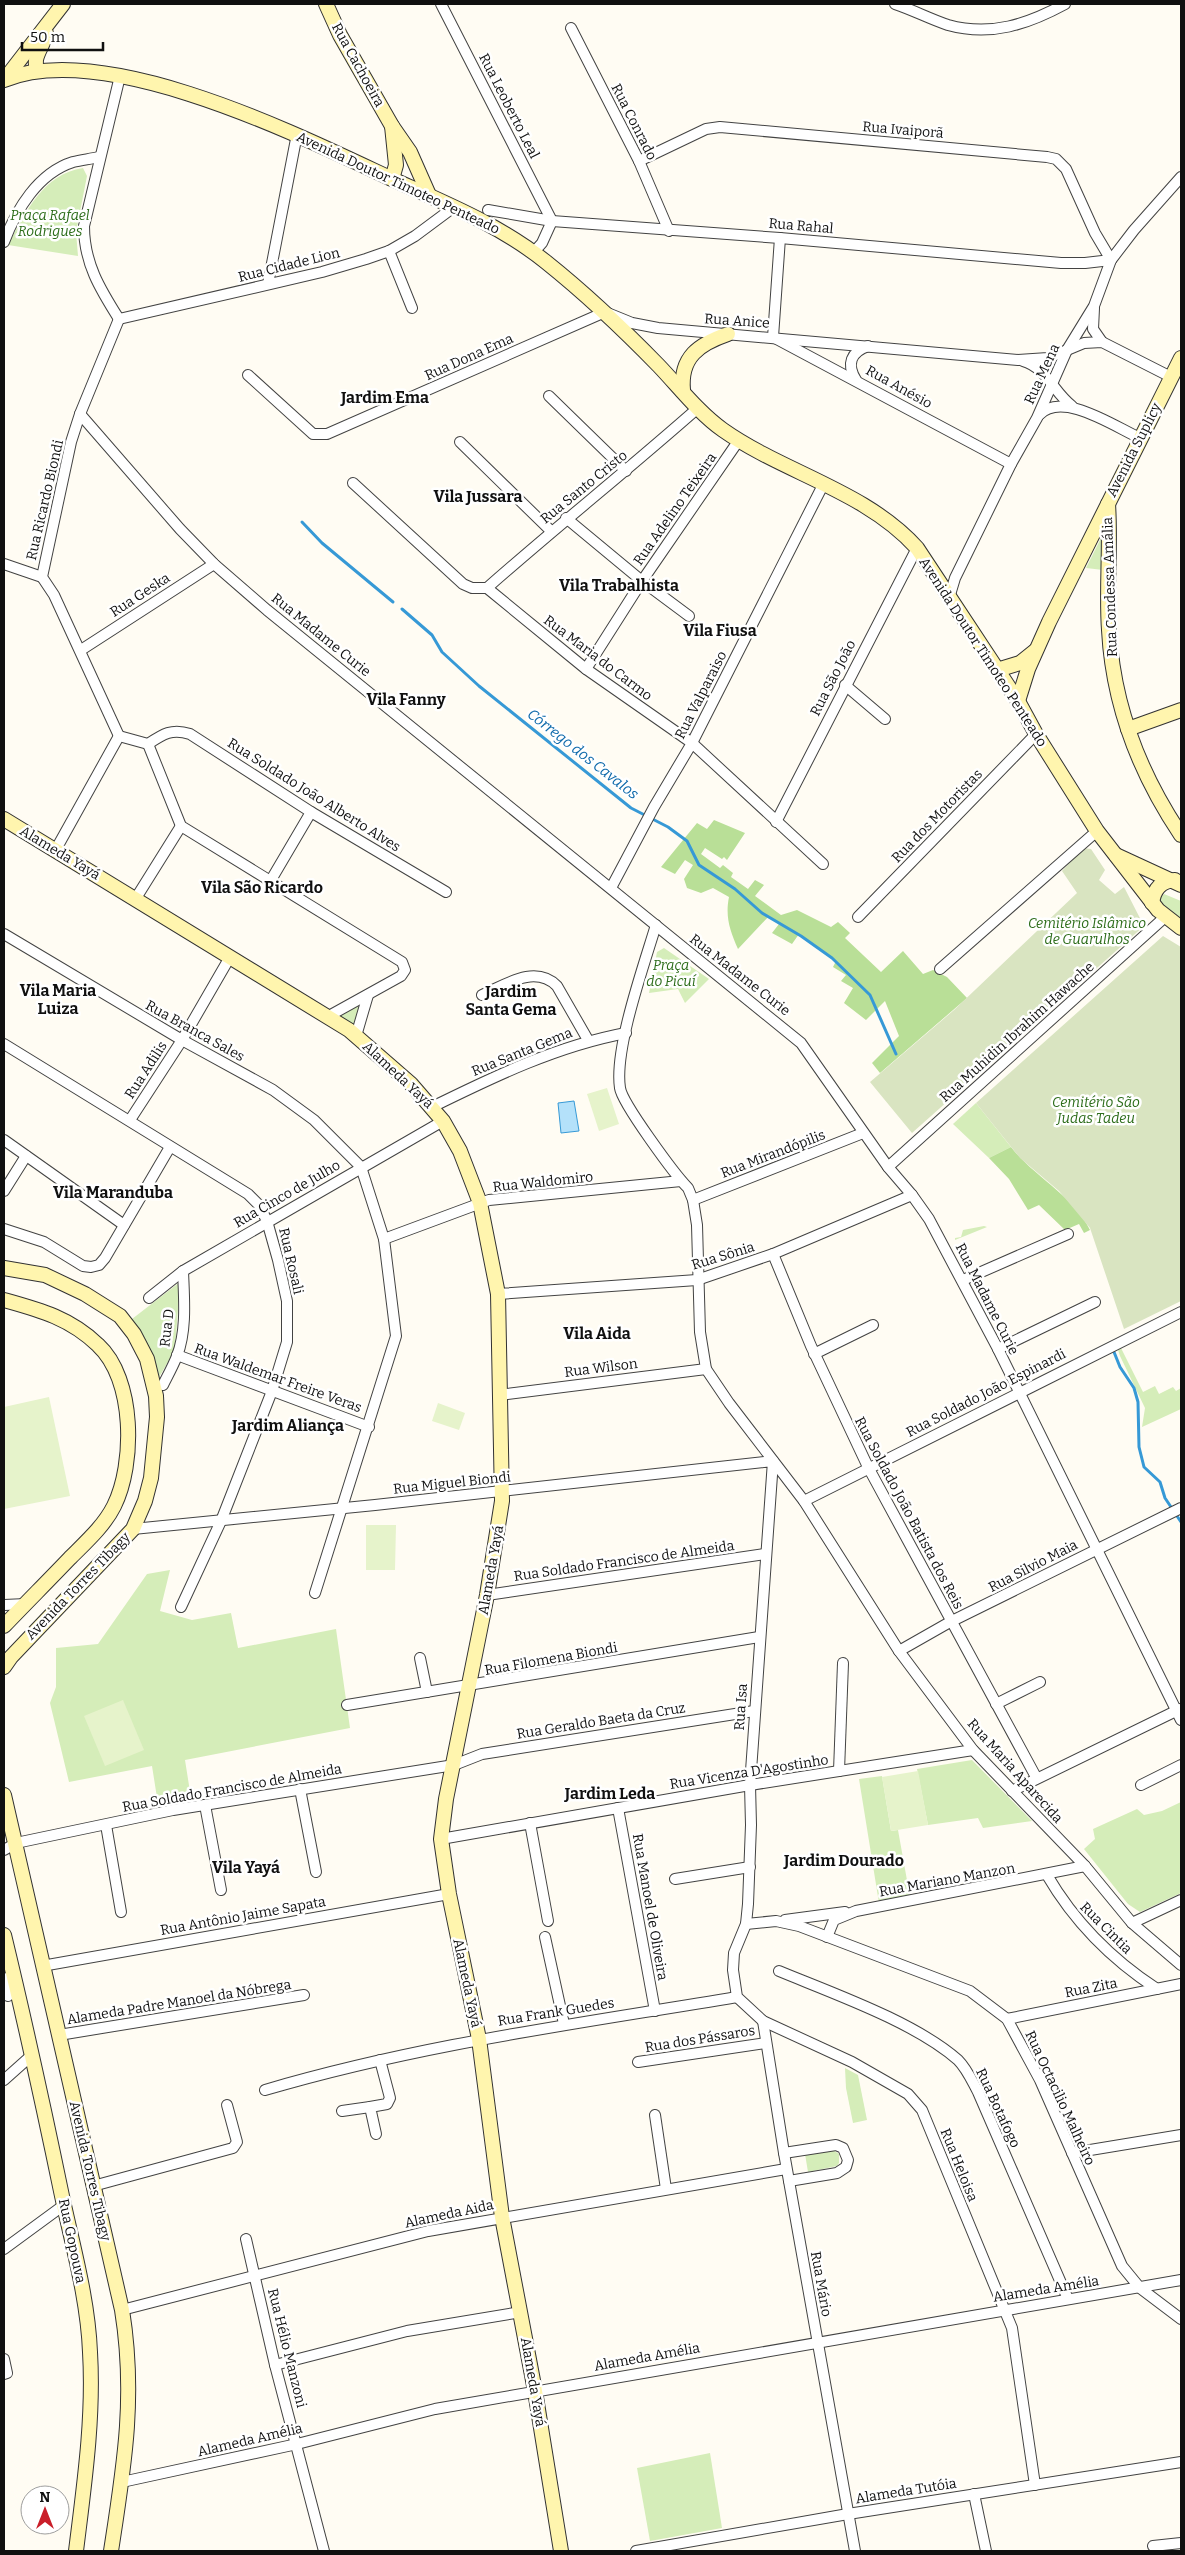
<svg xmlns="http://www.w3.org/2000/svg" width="1185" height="2555" viewBox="0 0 1185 2555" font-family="Bitter,serif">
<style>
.green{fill:#d5edb9}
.forest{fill:#b9df97}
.cemetery{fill:#d9e4c1}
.pitch{fill:#e6f3cb}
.water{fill:#b4e1fa;stroke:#3699d6}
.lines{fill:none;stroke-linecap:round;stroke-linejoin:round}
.stream{stroke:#3699d6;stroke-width:3}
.street-casing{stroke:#434343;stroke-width:12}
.secondary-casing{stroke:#323232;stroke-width:16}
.street{stroke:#fff;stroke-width:10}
.secondary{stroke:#fff5ae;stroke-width:14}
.labels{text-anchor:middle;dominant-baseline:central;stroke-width:5;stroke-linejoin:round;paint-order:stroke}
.street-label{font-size:14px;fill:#101010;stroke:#fff}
.park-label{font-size:14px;font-style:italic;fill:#2d6d1b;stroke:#fff}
.water-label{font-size:15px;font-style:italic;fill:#0f6aab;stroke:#fff}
.quarter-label{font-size:16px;font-weight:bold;fill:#101010;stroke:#fff}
</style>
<rect width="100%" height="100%" fill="#fffcf3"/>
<g class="green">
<path d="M83,168L87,176L76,232L78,256L8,245C25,213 43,174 83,168Z"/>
<path d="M1102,536L1104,539L1103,570L1086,568Z"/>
<path d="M1164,894L1181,901V922L1161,905L1160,898Z"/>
<path d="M664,948L709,979L685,1003L678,989L649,993L657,952Z"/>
<path d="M363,1001L355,1025L337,1015Z"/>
<path d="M976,1103L1011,1147L989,1158L953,1124Z"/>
<path d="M984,1226L987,1227L955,1240V1238L961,1237L963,1230Z"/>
<path d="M180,1282L175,1350L155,1384L148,1345L132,1319Z"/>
<path d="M1121,1348L1143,1392L1155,1386L1159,1394L1173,1387L1176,1391L1181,1388V1409L1142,1427L1145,1408L1120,1356L1118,1350Z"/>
<path d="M170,1570L160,1611L192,1620L231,1613L238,1648L336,1629L350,1728L185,1760L191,1798L158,1804L152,1766L69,1782L50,1703L56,1687V1648L98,1644L147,1574Z"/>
<path d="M972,1760L1032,1821L983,1828L978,1818L928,1825L917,1769Z"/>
<path d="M882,1776L891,1831L898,1830L910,1897L879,1903L859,1779Z"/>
<path d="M1181,1802V1893L1140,1912L1128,1904L1084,1849L1095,1839L1093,1829L1137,1809L1144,1815L1162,1811Z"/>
<path d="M845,2068L858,2075L867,2120L853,2123L846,2088Z"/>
<path d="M830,2148L839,2154V2163L837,2166L808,2172L805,2154Z"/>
<path d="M710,2453L722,2528L650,2541L637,2468Z"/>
</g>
<g class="forest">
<path d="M714,820L745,833L727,860L724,857L722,859L705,848L701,854L720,868L723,865L733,873L731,877L748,889L755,880L764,885L755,896L781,915L797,910L831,927L838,922L850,933L845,938L881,972L903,951L923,974L933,970L947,977L967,998L880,1073L872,1063L899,1036L885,1001L866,1020L844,1003L853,988L841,981L846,975L833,967L836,961L799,934L792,944L772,933L779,924L769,916L738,949C730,931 725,917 729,897L713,888L701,893L687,888L684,879L693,865L685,860L675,874L661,867L697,823L707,829Z"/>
<path d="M1011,1147C1034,1177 1073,1195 1090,1230L1084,1233L1079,1224L1065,1230L1039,1205L1028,1210L1009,1179L989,1158Z"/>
</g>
<g class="cemetery">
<path d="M1083,848L1091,849L1105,870L1099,880L1115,894L1124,887L1144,926L912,1133L870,1082L954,1010L1077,893L1062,871Z"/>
<path d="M1163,936L1181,947V1301L1124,1329L1090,1228L1059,1191L1020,1158L976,1103Z"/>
</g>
<g class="pitch">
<path d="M607,1088L619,1124L599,1131L587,1094Z"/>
<path d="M49,1397L70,1496L4,1509V1407Z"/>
<path d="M438,1403L465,1413L459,1430L432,1421Z"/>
<path d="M366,1525H396L395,1570H366Z"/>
<path d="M123,1700L144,1750L105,1766L84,1716Z"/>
<path d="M918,1771L928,1825L891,1831L882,1777Z"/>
</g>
<path class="water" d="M574,1101L579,1131L561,1133L558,1103Z"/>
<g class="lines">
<g class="stream">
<path d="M302,522L322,543L393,602"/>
<path d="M402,609L432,635L442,652L479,686L631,808L668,827L687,841L699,865L735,889L762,913L801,936L832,958L870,995L896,1054"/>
<path d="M1114,1352L1120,1367L1134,1388L1138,1402L1139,1447L1144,1467L1160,1482L1165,1498L1181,1522"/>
</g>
<g class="street-casing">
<g id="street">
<path d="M441,4L552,221"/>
<path d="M895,4C913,10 930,19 948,25C991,37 1028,24 1065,4"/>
<path d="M571,28L639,161L669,231"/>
<path d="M639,161L706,129L720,127L1047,157L1056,159L1066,169L1095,233L1111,260"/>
<path d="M488,210L552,221L780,238L1061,263H1085L1111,260"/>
<path d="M780,238L773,337L1011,464"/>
<path d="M4,242C16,210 38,173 73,162C81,160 90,159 99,157"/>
<path d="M389,251L412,308"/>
<path d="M533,253L542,243L552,221"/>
<path d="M268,284L297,134"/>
<path d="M1094,308L1093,329L1102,342"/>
<path d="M119,319L80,414L71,442L42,577L54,595L119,736"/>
<path d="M119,319L322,272L366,259L389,251L415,236L454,207"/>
<path d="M119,319C100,289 84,263 84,226L120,76"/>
<path d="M1023,361C1047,368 1054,393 1072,406"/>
<path d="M248,375L313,434H327L605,312L632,323L658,328L1018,360L1048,358L1084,343L1102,342L1171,377"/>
<path d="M856,380C846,364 851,352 868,346"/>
<path d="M549,396L626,471"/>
<path d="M80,414L180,529L214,564L267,610L801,1043L888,1167L912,1195L929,1219L998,1349L1181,1720"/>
<path d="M1039,415C1062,390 1115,427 1140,438"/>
<path d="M460,442L551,531"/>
<path d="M353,483L463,584L472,588H487L586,669L692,743L823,864"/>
<path d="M566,518L642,581L689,616"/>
<path d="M4,564L42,577"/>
<path d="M487,588C556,527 629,469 699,407"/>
<path d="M949,598L955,578L1011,464L1037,418L1067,350L1094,306L1111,260L1134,230L1181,177"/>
<path d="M81,650L214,564"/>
<path d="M586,669L642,581L739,440"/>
<path d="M845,685L885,719"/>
<path d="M119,736L148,744C163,734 172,728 190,734L311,812L446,892"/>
<path d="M148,744L181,826L402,962L405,970L401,976L327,1017"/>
<path d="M776,822L917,548"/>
<path d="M55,851L119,736"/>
<path d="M271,880L311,812"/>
<path d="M611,888L654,807L692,743L823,485"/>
<path d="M136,898L181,826"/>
<path d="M858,917L1036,734"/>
<path d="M656,925C644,965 614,1049 620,1088C622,1103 675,1175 688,1188L693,1200L697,1225L700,1332L706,1369L729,1403L804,1501L899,1651L973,1750L1085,1866L1132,1923L1181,1965"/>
<path d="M4,934L182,1040L273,1090L314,1120L361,1167L384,1239L396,1336L315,1593"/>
<path d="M940,969L1097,831"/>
<path d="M482,995C505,985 535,964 557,986L588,1040"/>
<path d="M356,1036L368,995"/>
<path d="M4,1044L248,1194L259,1205L267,1221L278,1260L287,1301V1342L272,1391L221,1521L181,1607"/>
<path d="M432,1107C495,1076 557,1046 626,1033"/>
<path d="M130,1120L182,1040L230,957"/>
<path d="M4,1140L124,1225"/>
<path d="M888,1167L1165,917"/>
<path d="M4,1191L26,1156"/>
<path d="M693,1200L863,1133"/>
<path d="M4,1229L44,1242L83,1266L91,1267L99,1265L105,1258L170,1147"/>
<path d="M384,1239L489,1200L681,1181"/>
<path d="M773,1254L811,1346L868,1467L1036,1777"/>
<path d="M963,1280L1068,1234"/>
<path d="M498,1294L697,1280L773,1254L912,1195"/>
<path d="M149,1298L183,1271L443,1121"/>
<path d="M998,1349L1095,1302"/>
<path d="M814,1354L873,1325"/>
<path d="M177,1355L369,1427"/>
<path d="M163,1385C168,1375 173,1366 177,1356C187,1330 184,1298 183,1271"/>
<path d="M499,1395L706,1369"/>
<path d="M804,1501L1181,1312"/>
<path d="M133,1529L375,1505L773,1461L750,1785L751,1825L748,1904L746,1924L734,1953L733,1970L737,1997L763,2021L852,2062L908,2094L922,2110L1012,2328L1035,2485"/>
<path d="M487,1595L765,1554"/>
<path d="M4,1605L26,1604"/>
<path d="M899,1651L950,1622L1181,1508"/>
<path d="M420,1658L427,1692"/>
<path d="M996,1704L1040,1682"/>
<path d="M347,1705L759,1637"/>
<path d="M839,1771L843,1663"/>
<path d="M1141,1785L1181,1765"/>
<path d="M300,1789L316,1872"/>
<path d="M1012,1791L1180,1709"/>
<path d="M205,1805L221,1890"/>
<path d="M618,1808L655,2011"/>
<path d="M530,1823L548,1921"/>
<path d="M106,1825L121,1912"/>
<path d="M441,1839L750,1785L973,1750"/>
<path d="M4,1850L16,1843L173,1810L454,1765L482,1754L754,1711"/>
<path d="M1047,1875C1075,1923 1111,1959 1157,1989"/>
<path d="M675,1879L750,1867"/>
<path d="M785,1920L845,1912"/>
<path d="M1132,1923L1181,1900"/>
<path d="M746,1924L776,1921L799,1926L970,1991L1007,2019L1040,2080L1122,2266L1140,2288L1181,2319"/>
<path d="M545,1937L564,2024"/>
<path d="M827,1937L834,1920L856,1911L1085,1866"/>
<path d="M42,1966L449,1894"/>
<path d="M779,1971C832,1993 915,2022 958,2060C967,2069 972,2081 978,2092L1068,2299"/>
<path d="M4,1978L8,1996"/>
<path d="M1007,2019L1181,1984"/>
<path d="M763,2021L784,2153L855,2551"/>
<path d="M59,2035L304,1995"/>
<path d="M638,2062L766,2043"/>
<path d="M4,2080L32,2055"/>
<path d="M265,2090C421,2044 577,2024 737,1997"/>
<path d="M342,2111L370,2107"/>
<path d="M655,2115L666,2189"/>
<path d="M376,2134L370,2107L387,2104L390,2098L380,2060"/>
<path d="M784,2153L836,2145L843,2148L848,2160L846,2167L837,2173L789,2181"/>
<path d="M1072,2153L1181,2135"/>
<path d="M93,2186L233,2148L237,2142L227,2105"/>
<path d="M246,2239L275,2365L324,2551"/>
<path d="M4,2249L64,2205"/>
<path d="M122,2310L428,2231L786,2169"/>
<path d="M4,2359L7,2373L4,2374"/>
<path d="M275,2365L407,2331L521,2312"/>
<path d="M122,2482L297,2444L435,2409L1181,2280"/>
<path d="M974,2494L986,2551"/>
<path d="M1153,2546L1181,2543"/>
<path d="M636,2551L848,2514L1181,2462"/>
</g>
</g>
<g class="secondary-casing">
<g id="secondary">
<path d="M326,4L340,35L392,126L410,152L429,195"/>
<path d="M39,71C29,60 45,45 46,33"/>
<path d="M5,79L63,4"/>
<path d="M4,80C105,39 298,135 392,179C445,203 500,225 546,262C586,294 623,329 659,366C679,387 699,413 723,430C784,473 866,491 917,548L1018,701L1036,734L1097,831L1158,910L1181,928"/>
<path d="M392,126L396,165L392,179"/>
<path d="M683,390C680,357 699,344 728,334"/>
<path d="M1108,504C1111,546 1106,588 1109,630C1113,705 1140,774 1181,835"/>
<path d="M997,670L1020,663L1035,651"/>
<path d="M1018,701L1028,669L1049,622L1181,358"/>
<path d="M1128,729L1181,710"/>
<path d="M4,819L349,1030L411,1084L443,1121L460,1151L480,1203L498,1294L502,1501L487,1595L446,1799L441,1839L449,1894L479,2039L502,2217L535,2391L561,2551"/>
<path d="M1116,855L1181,885"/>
<path d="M1152,903C1154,889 1161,881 1175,880"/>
<path d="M4,1268L45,1275L85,1294L120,1316L134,1334L147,1359L156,1396L157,1417L151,1478L145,1501L133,1529L11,1657L4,1667"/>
<path d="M4,1300C40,1310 70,1318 98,1345C135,1379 135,1464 114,1506C104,1526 86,1542 70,1558C48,1581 26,1603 4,1626"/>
<path d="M4,1795L122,2310C136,2396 124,2467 111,2551"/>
<path d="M4,1935C25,2022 44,2109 62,2196C73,2247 88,2300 90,2352C94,2418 84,2486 76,2551"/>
</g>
</g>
<use href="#street" class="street"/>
<use href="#secondary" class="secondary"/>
</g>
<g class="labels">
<g class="street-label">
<text transform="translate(358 65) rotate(61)">Rua Cachoeira</text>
<text transform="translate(509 106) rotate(63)">Rua Leoberto Leal</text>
<text transform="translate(634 122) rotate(63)">Rua Conrado</text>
<text transform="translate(903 130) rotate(5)">Rua Ivaiporã</text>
<text transform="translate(398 183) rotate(25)">Avenida Doutor Timoteo Penteado</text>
<text transform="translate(801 226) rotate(5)">Rua Rahal</text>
<text transform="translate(289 265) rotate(-14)">Rua Cidade Lion</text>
<text transform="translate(737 321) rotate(4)">Rua Anice</text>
<text transform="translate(469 357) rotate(-24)">Rua Dona Ema</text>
<text transform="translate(1042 374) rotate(-65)">Rua Mena</text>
<text transform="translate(899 387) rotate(29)">Rua Anésio</text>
<text transform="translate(1134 450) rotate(-63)">Avenida Suplicy</text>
<text transform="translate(584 487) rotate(-39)">Rua Santo Cristo</text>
<text transform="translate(45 500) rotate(-77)">Rua Ricardo Biondi</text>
<text transform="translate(675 509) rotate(-55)">Rua Adelino Teixeira</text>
<text transform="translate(1110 587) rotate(-92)">Rua Condessa Amália</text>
<text transform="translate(140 595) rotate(-33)">Rua Geska</text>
<text transform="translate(321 635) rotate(39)">Rua Madame Curie</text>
<text transform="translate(983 652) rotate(57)">Avenida Doutor Timoteo Penteado</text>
<text transform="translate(598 658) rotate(37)">Rua Maria do Carmo</text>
<text transform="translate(833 678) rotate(-63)">Rua São João</text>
<text transform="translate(701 695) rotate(-63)">Rua Valparaiso</text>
<text transform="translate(314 795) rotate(32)">Rua Soldado João Alberto Alves</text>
<text transform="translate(937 816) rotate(-46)">Rua dos Motoristas</text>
<text transform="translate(60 853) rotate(31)">Alameda Yayá</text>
<text transform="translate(740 975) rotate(38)">Rua Madame Curie</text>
<text transform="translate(195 1031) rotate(29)">Rua Branca Sales</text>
<text transform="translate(1017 1032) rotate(-42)">Rua Muhidin Ibrahim Hawache</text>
<text transform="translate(522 1052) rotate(-22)">Rua Santa Gema</text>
<text transform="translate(146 1070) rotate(-57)">Rua Adilis</text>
<text transform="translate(398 1075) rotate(43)">Alameda Yayá</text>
<text transform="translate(773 1154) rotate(-21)">Rua Mirandópilis</text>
<text transform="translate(543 1182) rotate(-6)">Rua Waldomiro</text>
<text transform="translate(287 1194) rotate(-30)">Rua Cinco de Julho</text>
<text transform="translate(723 1256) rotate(-17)">Rua Sônia</text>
<text transform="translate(291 1261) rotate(77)">Rua Rosali</text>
<text transform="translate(987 1299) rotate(63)">Rua Madame Curie</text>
<text transform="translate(167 1328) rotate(-83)">Rua D</text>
<text transform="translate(601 1368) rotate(-7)">Rua Wilson</text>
<text transform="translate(278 1378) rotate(20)">Rua Waldemar Freire Veras</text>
<text transform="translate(986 1393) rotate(-27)">Rua Soldado João Espinardi</text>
<text transform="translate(452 1483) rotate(-6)">Rua Miguel Biondi</text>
<text transform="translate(909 1513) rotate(62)">Rua Soldado João Batista dos Reis</text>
<text transform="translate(624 1561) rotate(-8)">Rua Soldado Francisco de Almeida</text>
<text transform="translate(1033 1566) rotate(-27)">Rua Silvio Maia</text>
<text transform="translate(491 1570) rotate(-80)">Alameda Yayá</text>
<text transform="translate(78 1586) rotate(-46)">Avenida Torres Tibagy</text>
<text transform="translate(551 1659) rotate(-10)">Rua Filomena Biondi</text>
<text transform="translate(741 1707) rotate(-86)">Rua Isa</text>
<text transform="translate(601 1721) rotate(-9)">Rua Geraldo Baeta da Cruz</text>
<text transform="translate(1015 1771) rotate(48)">Rua Maria Aparecida</text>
<text transform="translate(749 1772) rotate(-9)">Rua Vicenza D'Agostinho</text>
<text transform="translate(232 1788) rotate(-10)">Rua Soldado Francisco de Almeida</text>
<text transform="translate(947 1880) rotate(-10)">Rua Mariano Manzon</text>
<text transform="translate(650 1907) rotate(80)">Rua Manoel de Oliveira</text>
<text transform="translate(243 1916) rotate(-10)">Rua Antônio Jaime Sapata</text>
<text transform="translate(1106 1928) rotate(45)">Rua Cintia</text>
<text transform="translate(467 1983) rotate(78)">Alameda Yayá</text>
<text transform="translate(1091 1988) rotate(-11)">Rua Zita</text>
<text transform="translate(179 2002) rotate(-9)">Alameda Padre Manoel da Nóbrega</text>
<text transform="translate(556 2012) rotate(-9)">Rua Frank Guedes</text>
<text transform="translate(700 2039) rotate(-9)">Rua dos Pássaros</text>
<text transform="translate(1060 2098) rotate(65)">Rua Octacilio Malheiro</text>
<text transform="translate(998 2108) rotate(65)">Rua Botafogo</text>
<text transform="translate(959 2165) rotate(68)">Rua Heloisa</text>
<text transform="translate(90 2171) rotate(77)">Avenida Torres Tibagy</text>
<text transform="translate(449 2214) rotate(-12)">Alameda Aida</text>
<text transform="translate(72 2241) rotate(78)">Rua Gopouva</text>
<text transform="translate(821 2284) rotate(80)">Rua Mário</text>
<text transform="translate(1046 2289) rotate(-9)">Alameda Amélia</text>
<text transform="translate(287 2348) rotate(76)">Rua Hélio Manzoni</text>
<text transform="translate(647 2357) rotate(-10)">Alameda Amélia</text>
<text transform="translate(533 2382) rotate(80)">Alameda Yayá</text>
<text transform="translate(250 2440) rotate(-13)">Alameda Amélia</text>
<text transform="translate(906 2491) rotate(-9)">Alameda Tutóia</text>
</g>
<g class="park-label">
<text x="50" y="215">Praça Rafael<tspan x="50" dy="16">Rodrigues</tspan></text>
<text x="1087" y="923">Cemitério Islâmico<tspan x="1087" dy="16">de Guarulhos</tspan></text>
<text x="671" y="965">Praça<tspan x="671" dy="16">do Picuí</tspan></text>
<text x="1096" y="1102">Cemitério São<tspan x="1096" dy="16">Judas Tadeu</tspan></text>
</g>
<g class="water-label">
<text transform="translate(583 754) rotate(38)">Córrego dos Cavalos</text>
</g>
<g class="quarter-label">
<text x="385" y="397">Jardim Ema</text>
<text x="478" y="496">Vila Jussara</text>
<text x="619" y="585">Vila Trabalhista</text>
<text x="720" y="630">Vila Fiusa</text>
<text x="406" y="699">Vila Fanny</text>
<text x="262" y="887">Vila São Ricardo</text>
<text x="58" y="990">Vila Maria<tspan x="58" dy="18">Luiza</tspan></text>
<text x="511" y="991">Jardim<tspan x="511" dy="18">Santa Gema</tspan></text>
<text x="113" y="1192">Vila Maranduba</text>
<text x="597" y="1333">Vila Aida</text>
<text x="288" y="1425">Jardim Aliança</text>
<text x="610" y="1793">Jardim Leda</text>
<text x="844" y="1860">Jardim Dourado</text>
<text x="246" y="1867">Vila Yayá</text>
</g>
</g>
<rect width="1185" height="2555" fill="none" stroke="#101010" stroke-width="10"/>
<g transform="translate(45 2510)"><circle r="24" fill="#ffffff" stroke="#9f9f9f"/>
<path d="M0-4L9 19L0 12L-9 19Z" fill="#ca1e29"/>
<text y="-8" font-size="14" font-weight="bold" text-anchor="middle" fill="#101010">N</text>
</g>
<path d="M22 42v8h81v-8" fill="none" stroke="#101010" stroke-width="2.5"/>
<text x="30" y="42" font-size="15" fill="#101010" stroke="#ffffff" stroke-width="4" paint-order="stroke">50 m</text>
</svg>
